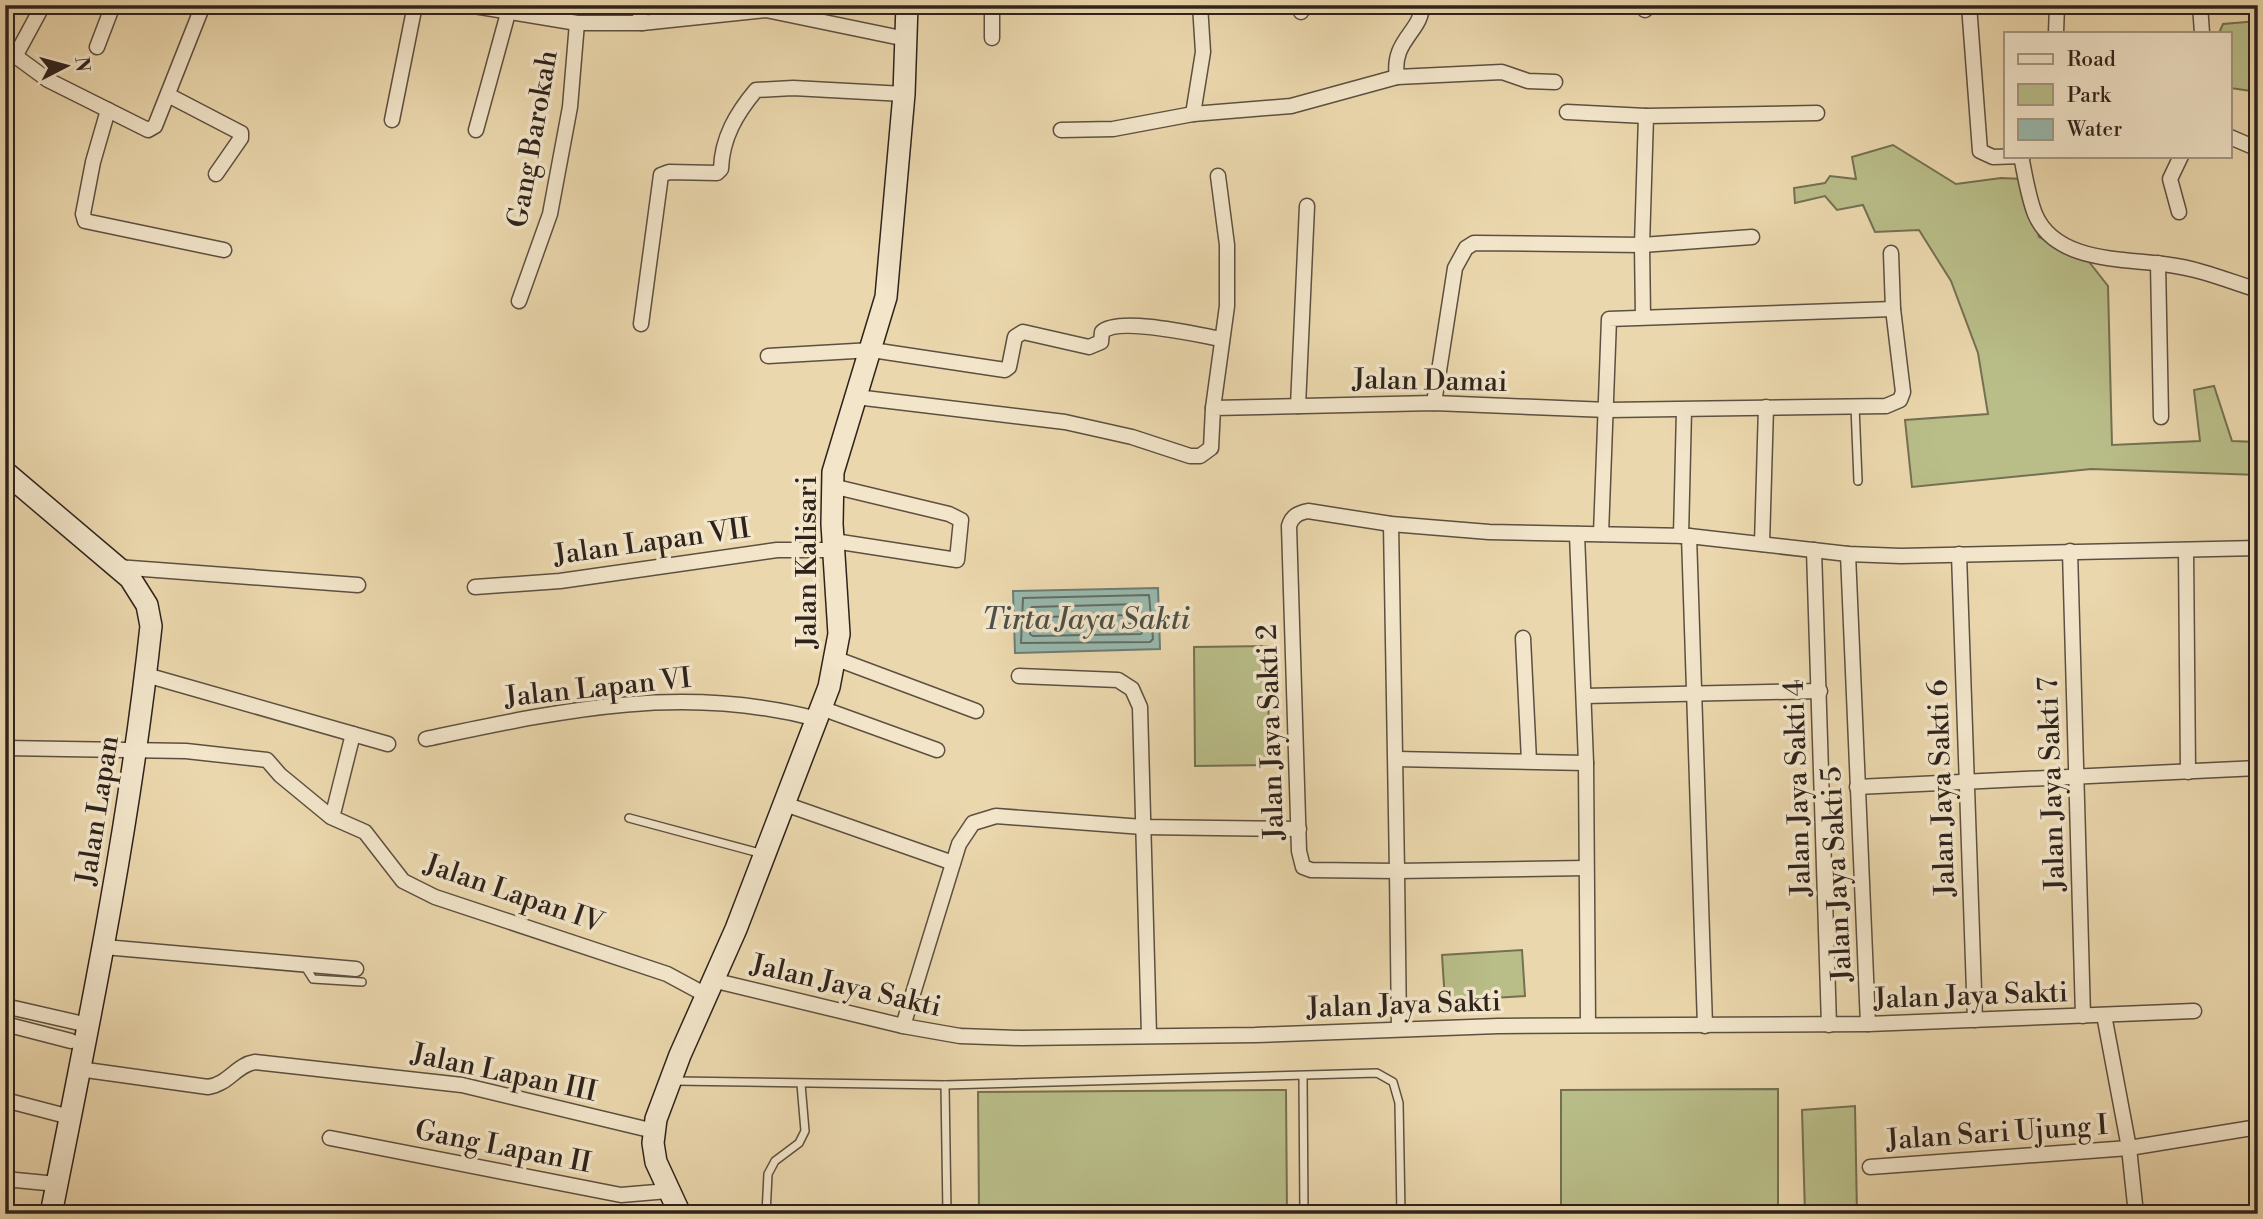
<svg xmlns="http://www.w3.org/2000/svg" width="2263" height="1219" viewBox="0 0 2263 1219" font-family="'Libre Bodoni',serif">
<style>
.green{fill:#b9be89;stroke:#747052;stroke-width:2}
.water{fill:#98b9ae;stroke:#6e7d74;stroke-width:2}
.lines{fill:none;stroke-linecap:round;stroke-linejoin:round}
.shore{stroke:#636e65;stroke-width:2}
.lane-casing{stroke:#5d5040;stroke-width:10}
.street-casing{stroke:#5d5040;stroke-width:17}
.secondary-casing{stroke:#2e231c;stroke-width:24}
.lane{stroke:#f2e5ca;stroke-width:7}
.street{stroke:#f2e5ca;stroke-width:14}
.secondary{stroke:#f2e5ca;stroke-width:21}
.labels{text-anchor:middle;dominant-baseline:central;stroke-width:7;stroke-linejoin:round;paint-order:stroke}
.street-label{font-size:28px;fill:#2e231c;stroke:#f2e5ca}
.water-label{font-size:30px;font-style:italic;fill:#4e5048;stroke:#f2e5ca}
</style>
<rect width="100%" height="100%" fill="#ebd7ad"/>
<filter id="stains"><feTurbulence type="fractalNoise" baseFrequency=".00286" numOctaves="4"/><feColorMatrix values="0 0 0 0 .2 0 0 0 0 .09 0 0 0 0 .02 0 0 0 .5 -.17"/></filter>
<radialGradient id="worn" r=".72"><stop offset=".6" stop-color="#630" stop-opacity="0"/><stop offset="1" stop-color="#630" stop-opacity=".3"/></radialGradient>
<g class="green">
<path d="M2258,21V92L2230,88V33H2219L2223,24Z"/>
<path d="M1893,145L1956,184L2001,178L2023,179L2039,237L2086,258L2108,286L2112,445L2200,441L2194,390L2214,386L2232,441L2258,442V475L2091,469L1912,487L1905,420L1988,414L1978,353L1951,281L1919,230L1875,232L1863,205L1837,210L1825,196L1795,203L1794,188L1825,183L1830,176L1856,179L1852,157Z"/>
<path d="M1268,646L1269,765L1195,766L1194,647Z"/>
<path d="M1522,950L1525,996L1445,1001L1442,955Z"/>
<path d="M1778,1089V1214H1561V1090Z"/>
<path d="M1286,1090L1287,1214H979L978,1092Z"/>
<path d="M1855,1106L1857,1214H1805L1802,1110Z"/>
</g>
<path class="water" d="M1158,588L1160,649L1015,653L1013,591Z"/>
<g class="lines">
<g class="shore">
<path d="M1149,595L1153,639L1150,642L1021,643L1023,598Z"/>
<path d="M1140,604L1144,630L1141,634L1033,636L1030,634L1029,610L1032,607Z"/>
<path d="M1130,615L1133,620L1130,624L1044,626L1040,623L1043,617Z"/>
</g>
<g class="lane-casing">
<g id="lane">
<path d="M1855,406L1858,481"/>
<path d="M629,818L763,854"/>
<path d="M304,965L313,979L362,982"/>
<path d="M1303,1077L1304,1214"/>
<path d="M675,1081L945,1085L1377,1073L1393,1082L1399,1103L1401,1214"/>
<path d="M945,1085L947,1214"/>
<path d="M766,1214L768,1174L775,1161L799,1143L805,1131L801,1084"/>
</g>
</g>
<g class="street-casing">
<g id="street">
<path d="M43,5L17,53L18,58L48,80L148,130L155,126L203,5"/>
<path d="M468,5L577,23H642L766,10L906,39"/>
<path d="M638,5L642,23"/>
<path d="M992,5V38"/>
<path d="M1301,5V12"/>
<path d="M1969,5L1980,151L1993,157L2023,156"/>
<path d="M2200,5L2202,33"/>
<path d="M1645,10L1646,5"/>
<path d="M2056,33L2057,5"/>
<path d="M97,47L113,5"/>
<path d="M1397,77C1391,40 1422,32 1422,5"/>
<path d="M168,95L241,133V138L216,174"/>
<path d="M108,110L93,162L83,214L85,221L224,250"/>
<path d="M1567,112L1646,116"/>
<path d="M1193,114L1203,52L1200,5"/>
<path d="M392,120L415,5"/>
<path d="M476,130L508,13"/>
<path d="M1061,130L1113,129L1193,114L1291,106L1397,77L1502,72L1528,81L1555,82"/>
<path d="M2230,137L2258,149"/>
<path d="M2021,156C2025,175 2028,196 2035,214C2056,264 2127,258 2170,265C2200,269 2229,281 2258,290"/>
<path d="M2179,212L2170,179L2181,156"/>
<path d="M2158,263L2161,417"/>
<path d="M519,301L550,214L570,107L577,23"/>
<path d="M1643,317L1642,245L1646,116L1817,113"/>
<path d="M641,324L661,175L669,172L717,173L721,169C722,138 736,114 756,90L793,88L904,94"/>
<path d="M768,356L872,350L1005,370L1009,367L1015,337L1023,332L1089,347L1101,342L1102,332C1119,316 1198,335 1221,339"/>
<path d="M856,397L1065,422L1132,437L1190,456H1200L1211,448L1213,408L1434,403L1608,410L1886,406L1900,400L1903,392L1893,309L1891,253"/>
<path d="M1434,403L1455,268L1466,248L1474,243L1642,245L1752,237"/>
<path d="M1298,406L1307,206"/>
<path d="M1213,408L1227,306V245L1218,176"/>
<path d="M832,486L949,514L961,520L957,560L834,541"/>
<path d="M1391,524L1397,871L1586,868"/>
<path d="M1577,534L1586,763L1588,1024"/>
<path d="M1601,534L1609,319L1893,309"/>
<path d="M1681,536L1684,410"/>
<path d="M1689,536L1705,1026"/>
<path d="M1762,544L1766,407"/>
<path d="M1814,550L1829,1025"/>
<path d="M2186,550L2188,772"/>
<path d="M2070,551L2083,1016"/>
<path d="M1848,554L1868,1024"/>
<path d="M1959,554L1975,1020"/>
<path d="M117,567L358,585"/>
<path d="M475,587L560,581L777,550H835"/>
<path d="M1523,638L1529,761"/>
<path d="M837,659L976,711"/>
<path d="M146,675L388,744"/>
<path d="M1019,676L1118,680L1132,689L1140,707L1149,1035"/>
<path d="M1584,696L1820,691"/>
<path d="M821,708L937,750"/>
<path d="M426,739C559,711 681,683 817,719"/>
<path d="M5,748L186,751L267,760L280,775L331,817L365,832L403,881L435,897L667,974L706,995"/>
<path d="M1396,759L1586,763"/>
<path d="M1857,787L2258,768"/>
<path d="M782,803L953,863"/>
<path d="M334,810L353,734"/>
<path d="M104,947L356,969"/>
<path d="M712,980L903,1026L960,1036L1021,1038L1255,1035L1498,1026L1868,1024L2194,1011"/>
<path d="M5,1006L88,1025"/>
<path d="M2104,1015L2129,1148L2136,1214"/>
<path d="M5,1024L71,1041"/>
<path d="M903,1026L959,844L973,823L996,816L1143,827L1299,829"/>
<path d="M1399,1029L1397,871L1311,870L1303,867L1299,851L1289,526C1292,516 1298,513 1308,511L1391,524L1489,532L1689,536L1848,554L1901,556L2258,548"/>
<path d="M79,1069L208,1087C229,1084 236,1065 255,1062L462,1085L654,1131"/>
<path d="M5,1100L70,1117"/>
<path d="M330,1138L621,1195L668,1191"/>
<path d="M1870,1167L2129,1148L2258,1127"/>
<path d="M5,1179L57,1184"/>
</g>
</g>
<g class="secondary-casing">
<g id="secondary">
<path d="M5,472L130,578L147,605L151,626C130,824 90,1018 51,1214"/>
<path d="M680,1214L656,1162L653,1143L656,1119L680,1055L736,929L829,687L839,634L832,524L833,472L886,297L904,94L907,5"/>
</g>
</g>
<use href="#lane" class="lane"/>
<use href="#street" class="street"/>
<use href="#secondary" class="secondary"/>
</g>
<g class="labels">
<g class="street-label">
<text transform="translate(533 139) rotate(-80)">Gang Barokah</text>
<text transform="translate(1430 381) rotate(1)">Jalan Damai</text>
<text transform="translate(652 542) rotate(-8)">Jalan Lapan VII</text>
<text transform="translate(807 562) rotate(-90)">Jalan Kalisari</text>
<text transform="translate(598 688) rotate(-6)">Jalan Lapan VI</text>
<text transform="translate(1271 732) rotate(-92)">Jalan Jaya Sakti 2</text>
<text transform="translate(2052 784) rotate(-92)">Jalan Jaya Sakti 7</text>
<text transform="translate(1798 788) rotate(-92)">Jalan Jaya Sakti 4</text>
<text transform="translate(1942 788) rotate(-92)">Jalan Jaya Sakti 6</text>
<text transform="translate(98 810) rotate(-81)">Jalan Lapan</text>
<text transform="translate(1837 874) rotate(-93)">Jalan Jaya Sakti 5</text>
<text transform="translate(514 894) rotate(19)">Jalan Lapan IV</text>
<text transform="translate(846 986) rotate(13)">Jalan Jaya Sakti</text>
<text transform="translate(1971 996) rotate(-2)">Jalan Jaya Sakti</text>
<text transform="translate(1404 1005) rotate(-2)">Jalan Jaya Sakti</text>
<text transform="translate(504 1073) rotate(12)">Jalan Lapan III</text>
<text transform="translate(1997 1133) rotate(-4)">Jalan Sari Ujung I</text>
<text transform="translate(503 1147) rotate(11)">Gang Lapan II</text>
</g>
<g class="water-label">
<text x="1086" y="620">Tirta Jaya Sakti</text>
</g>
</g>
<rect width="2263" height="1219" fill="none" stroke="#ebd7ad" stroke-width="28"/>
<rect x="7" y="7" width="2249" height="1205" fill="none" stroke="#2e231c" stroke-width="3.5"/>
<rect x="14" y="14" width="2235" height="1191" fill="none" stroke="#2e231c" stroke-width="2"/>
<rect x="2004" y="32" width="228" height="126" fill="#f2e5ca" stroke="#a49784" stroke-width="2"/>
<rect x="2018" y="54" width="35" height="10" fill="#f2e5ca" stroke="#a49784" stroke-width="2"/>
<text x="2067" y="66" font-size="21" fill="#2e231c">Road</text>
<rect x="2018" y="84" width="35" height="21" fill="#b9be89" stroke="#a49784" stroke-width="2"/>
<text x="2067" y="102" font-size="21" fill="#2e231c">Park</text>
<rect x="2018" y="119" width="35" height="21" fill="#98b9ae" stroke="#a49784" stroke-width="2"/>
<text x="2067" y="136" font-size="21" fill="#2e231c">Water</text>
<g transform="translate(66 66) rotate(84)" stroke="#f2e5ca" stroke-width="5" paint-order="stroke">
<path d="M0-5L12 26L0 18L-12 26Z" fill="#2e231c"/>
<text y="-10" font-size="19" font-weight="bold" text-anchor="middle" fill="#2e231c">N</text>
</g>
<rect width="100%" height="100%" filter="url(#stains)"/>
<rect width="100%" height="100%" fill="url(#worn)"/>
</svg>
